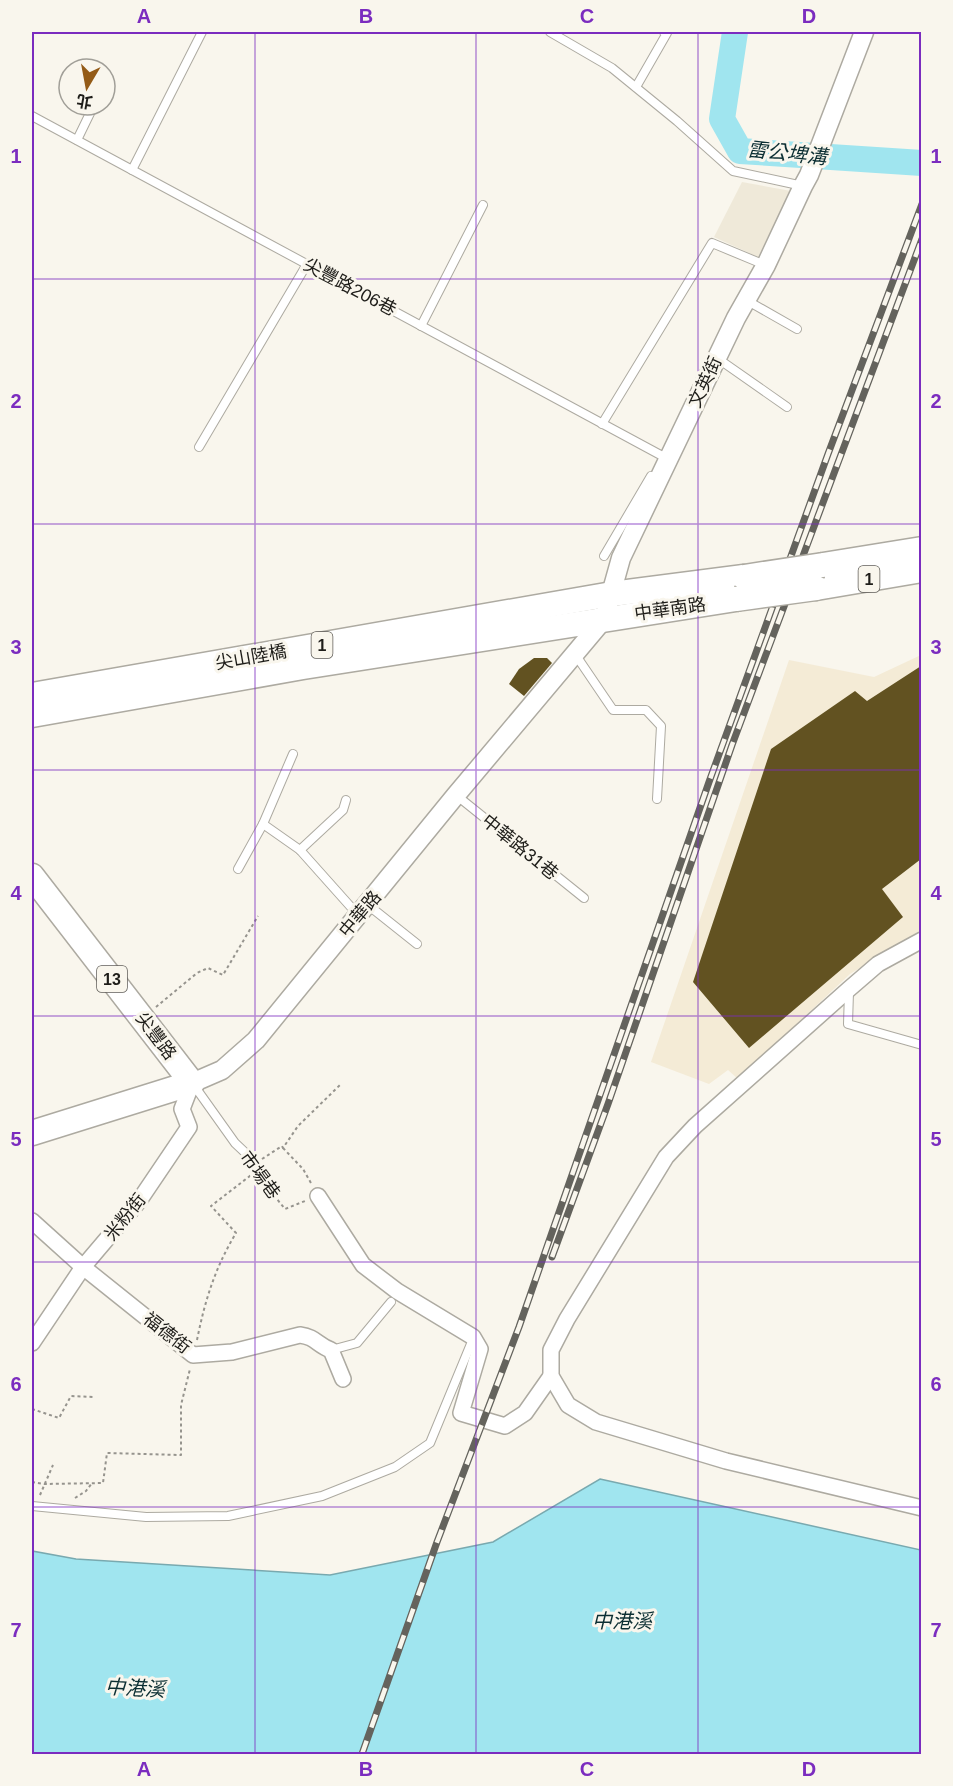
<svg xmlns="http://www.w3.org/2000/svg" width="953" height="1786" viewBox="0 0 953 1786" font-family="Arial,'Noto Sans TC',sans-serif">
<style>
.built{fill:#efe9d9}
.industrial{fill:#f4ebd6}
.water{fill:#a0e5ef;stroke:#79a9af;stroke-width:1.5}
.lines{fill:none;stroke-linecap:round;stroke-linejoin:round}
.river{stroke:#a0e5ef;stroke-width:26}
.building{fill:#625221}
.service-casing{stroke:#adaaa1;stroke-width:10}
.minor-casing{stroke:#adaaa1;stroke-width:18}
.tertiary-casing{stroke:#adaaa1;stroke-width:21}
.primary-casing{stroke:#adaaa1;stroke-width:27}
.path{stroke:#96948e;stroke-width:2;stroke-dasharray:3 3;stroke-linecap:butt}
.service{stroke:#fff;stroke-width:8}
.minor{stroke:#fff;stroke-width:15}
.tertiary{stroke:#fff;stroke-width:18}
.primary{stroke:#fff;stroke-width:24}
.rail-casing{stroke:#64635d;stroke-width:7}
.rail{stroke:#f9f6ed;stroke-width:4.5;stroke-dasharray:14;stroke-linecap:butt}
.primary-bridge-casing{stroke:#adaaa1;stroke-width:27;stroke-linecap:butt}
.primary-bridge{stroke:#fff;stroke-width:24}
.grid{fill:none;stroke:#7b2cbf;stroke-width:1.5;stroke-opacity:0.55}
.labels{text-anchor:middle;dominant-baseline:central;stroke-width:6;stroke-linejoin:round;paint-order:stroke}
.shield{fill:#f9f6ed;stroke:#605e59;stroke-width:1.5}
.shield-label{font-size:16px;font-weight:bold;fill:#1e1d19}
.street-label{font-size:18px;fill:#1e1d19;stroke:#f9f6ed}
.water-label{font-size:20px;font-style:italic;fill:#0c2f33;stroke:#f9f6ed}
.neatline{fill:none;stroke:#7b2cbf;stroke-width:2}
.grid-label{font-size:20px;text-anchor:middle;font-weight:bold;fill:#7b2cbf}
</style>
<rect width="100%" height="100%" fill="#f9f6ed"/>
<path class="built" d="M742,182L791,191L758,257L714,237Z"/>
<path class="industrial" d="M921,655V930L850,974L738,1079L728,1070L709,1084L651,1062L789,660L874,677Z"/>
<path class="water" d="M600,1479L921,1550V1754H32V1551L76,1559L330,1575L493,1542Z"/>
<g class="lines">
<path class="river" d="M735,32L722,119L740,151L922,163"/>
</g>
<g class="building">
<path d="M534,658H547L552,663L524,696L509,684L519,669Z"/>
<path d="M921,666V859L882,889L903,917L749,1048L693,982L771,749L855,691L867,701Z"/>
</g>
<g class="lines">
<g class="service-casing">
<g id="service">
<path d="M550,32L612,68L677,121L733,171L803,186"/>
<path d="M636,87L667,33L664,32"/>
<path d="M32,116L668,459"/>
<path d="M77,140L94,105"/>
<path d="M132,170L202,32"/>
<path d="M746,300L797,329"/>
<path d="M421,326L483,205"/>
<path d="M717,358L787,407"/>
<path d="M602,424L712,243L765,265"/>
<path d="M199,447L307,264"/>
<path d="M604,556L651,476"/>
<path d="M575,654L613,710H646L661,726L657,799"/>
<path d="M293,754L263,824L300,850L358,915"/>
<path d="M456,795L584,898"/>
<path d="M300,850L343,810L346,800"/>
<path d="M238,869L263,824"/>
<path d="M368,905L417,944"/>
<path d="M849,992L848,1024L922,1045"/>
<path d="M193,1084L235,1143L253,1160"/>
<path d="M331,1350L357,1343L391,1302"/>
<path d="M32,1506L146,1517L228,1516L322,1496L395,1467L430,1443L473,1339"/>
</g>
</g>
<g class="minor-casing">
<g id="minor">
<path d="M922,940L878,964L849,989L695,1126L666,1157L567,1319L551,1350V1376L568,1405L596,1422L726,1461L922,1508"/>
<path d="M318,1196L363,1265L397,1291L473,1337L480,1349L461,1413L505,1426L525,1413L551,1376"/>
<path d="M32,1221L83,1267L193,1355L232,1352L300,1335C316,1337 317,1345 331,1350L343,1379"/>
<path d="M32,1343L83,1267L139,1201L189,1127L182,1109L192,1083"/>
</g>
</g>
<g class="tertiary-casing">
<path id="tertiary" d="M192,1083L222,1070L256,1040L456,795L604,619L621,558L736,318L766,265L803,186L809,175L864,32"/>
</g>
<g class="primary-casing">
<g id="primary">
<path d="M823,565L922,549"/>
<path d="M816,588L922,570"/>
<path d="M32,695L612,594L744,577"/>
<path d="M32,715L303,667L736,599"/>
<path d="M32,876L192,1083L32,1133"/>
</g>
</g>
<g class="path">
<path d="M156,1007L197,973L208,968L223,975L258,916"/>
<path d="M283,1148L303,1169L311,1183"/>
<path d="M262,1159L282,1146L283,1148L298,1126L341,1084"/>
<path d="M255,1172L285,1209L305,1201"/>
<path d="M197,1340C205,1300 215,1268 236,1233L211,1206L255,1172"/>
<path d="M32,1409L59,1418L71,1396L93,1397"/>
<path d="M32,1482L44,1484L103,1483L107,1453L181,1455V1405L190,1369"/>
<path d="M40,1495L53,1465"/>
<path d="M75,1498L86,1491L92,1483"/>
</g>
<use href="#service" class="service"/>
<use href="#minor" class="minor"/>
<use href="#tertiary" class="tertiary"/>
<use href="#primary" class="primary"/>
<g class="rail-casing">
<g id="rail">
<path d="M552,1257L608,1104L732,745L922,239"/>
<path d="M362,1754L437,1542L519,1327L709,782L828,454L922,204"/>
</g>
</g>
<use href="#rail" class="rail"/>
<g class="primary-bridge-casing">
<g id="primary-bridge">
<path d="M744,577L823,565"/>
<path d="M736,599L816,588"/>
</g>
</g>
<use href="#primary-bridge" class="primary-bridge"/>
</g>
<path class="grid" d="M255,32V1754M476,32V1754M698,32V1754M32,279H922M32,524H922M32,770H922M32,1016H922M32,1262H922M32,1507H922"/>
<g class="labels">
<g class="shield">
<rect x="858.5" y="566" width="21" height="26" rx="4.5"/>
<rect x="311.5" y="632" width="21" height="26" rx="4.5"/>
<rect x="97" y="966" width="30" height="26" rx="4.5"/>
</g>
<g class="shield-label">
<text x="869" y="579">1</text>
<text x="322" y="645">1</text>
<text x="112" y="979">13</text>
</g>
<g class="street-label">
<text transform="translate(350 287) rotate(28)">尖豐路206巷</text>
<text transform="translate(705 382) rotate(-65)">文英街</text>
<text transform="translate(670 609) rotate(-8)">中華南路</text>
<text transform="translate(251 657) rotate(-10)">尖山陸橋</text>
<text transform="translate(520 847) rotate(39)">中華路31巷</text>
<text transform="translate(360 914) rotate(-50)">中華路</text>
<text transform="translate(156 1036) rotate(53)">尖豐路</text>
<text transform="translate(260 1175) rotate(54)">市場巷</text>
<text transform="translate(125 1217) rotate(-51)">米粉街</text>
<text transform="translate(167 1333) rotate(38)">福德街</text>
</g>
<g class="water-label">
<text transform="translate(787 153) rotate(6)">雷公埤溝</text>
<text x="622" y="1621">中港溪</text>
<text transform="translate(135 1688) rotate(3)">中港溪</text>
</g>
</g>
<rect width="953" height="1786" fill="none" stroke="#f9f6ed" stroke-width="66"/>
<g transform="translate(87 87) rotate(190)"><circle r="28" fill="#f9f6ed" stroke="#a19f98" stroke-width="1.5"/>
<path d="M0-4.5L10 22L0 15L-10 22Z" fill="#945b17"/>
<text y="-9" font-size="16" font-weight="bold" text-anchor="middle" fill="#1e1d19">北</text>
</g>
<rect x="33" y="33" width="887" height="1720" class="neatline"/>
<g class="grid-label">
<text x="144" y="23">A</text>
<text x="366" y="23">B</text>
<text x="587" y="23">C</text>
<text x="809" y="23">D</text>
<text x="16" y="163">1</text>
<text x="936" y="163">1</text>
<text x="16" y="408">2</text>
<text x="936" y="408">2</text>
<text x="16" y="654">3</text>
<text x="936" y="654">3</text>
<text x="16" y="900">4</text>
<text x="936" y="900">4</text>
<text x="16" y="1146">5</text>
<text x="936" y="1146">5</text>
<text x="16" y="1391">6</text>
<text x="936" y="1391">6</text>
<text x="16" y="1637">7</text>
<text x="936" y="1637">7</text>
<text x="144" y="1776">A</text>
<text x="366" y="1776">B</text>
<text x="587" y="1776">C</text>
<text x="809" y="1776">D</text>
</g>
</svg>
